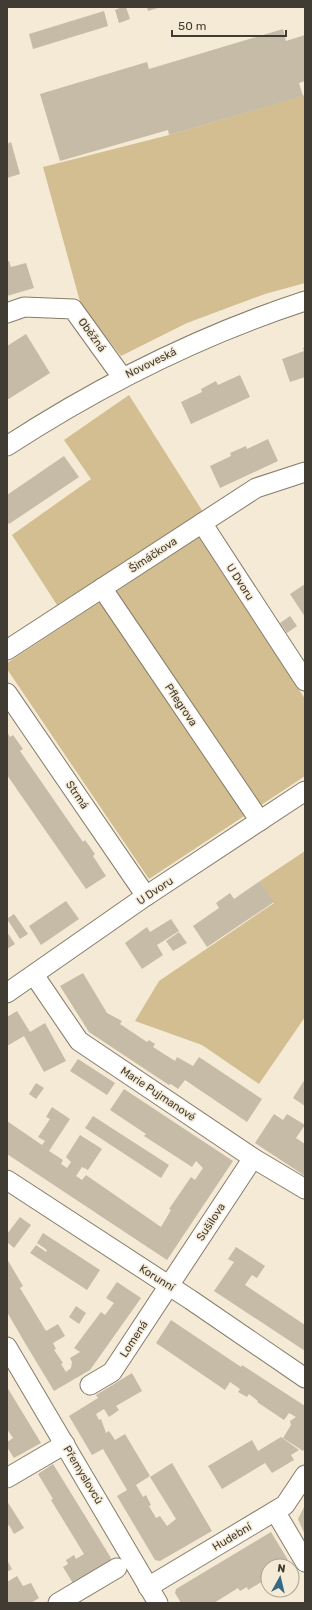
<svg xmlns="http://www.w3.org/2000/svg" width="312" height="1610" viewBox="0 0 312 1610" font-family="Rubik,sans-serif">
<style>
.green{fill:#d3be91}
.building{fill:#c5bba6}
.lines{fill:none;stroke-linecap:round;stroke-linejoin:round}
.minor-casing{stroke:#867c69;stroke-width:21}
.minor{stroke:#fff;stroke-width:19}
.labels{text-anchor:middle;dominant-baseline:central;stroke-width:3;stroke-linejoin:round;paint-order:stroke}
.street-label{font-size:11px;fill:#403c33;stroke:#f5ead5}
</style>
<rect width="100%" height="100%" fill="#f5ead5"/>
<g class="green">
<path d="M305,95V283L265,294L187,323L121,356L81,305L43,167L169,135Z"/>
<path d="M129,395L203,512L57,605L12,535L91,479L64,440Z"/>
<path d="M199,537L305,699V776L149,879L7,669V663Z"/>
<path d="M305,851V1017L259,1084L202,1045L135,1021L159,981L274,903L260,881Z"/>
</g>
<g class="building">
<path d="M122,7H126L130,19L119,23L115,10Z"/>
<path d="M147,7H161L148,11Z"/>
<path d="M104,11L108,26L33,49L29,34Z"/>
<path d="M283,29L286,41L305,35V81L299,83L303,96L169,135L168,130L60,161L40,94L147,62L149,69Z"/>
<path d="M11,142L20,174L7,178V144Z"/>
<path d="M7,261H9L11,267L26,263L34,288L7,296Z"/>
<path d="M26,334L50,373L7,400V346Z"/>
<path d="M305,347V377L290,382L282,359L304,351L303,348Z"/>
<path d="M240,375L250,397L191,424L181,402L202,392L201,389L216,381L218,385Z"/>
<path d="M268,439L278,461L220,488L210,466L231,456L230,453L246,446L247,449Z"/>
<path d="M64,456L79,477L9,524L7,521V495Z"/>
<path d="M305,584V617L290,594Z"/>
<path d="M290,616L297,626L287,633L280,623Z"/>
<path d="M7,732L10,737L13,735L23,749L20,751L83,842L85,840L95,854L93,856L106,876L86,889L7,775Z"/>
<path d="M260,881L274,902L207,947L193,926L219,908L216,903L230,893L234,899Z"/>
<path d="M66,901L79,919L41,945L29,926Z"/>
<path d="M14,914L28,934L20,939L7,919Z"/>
<path d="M171,919L179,931L157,945L163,955L142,969L125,943L147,927L150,932Z"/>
<path d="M7,932L15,944L7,949Z"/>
<path d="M179,932L187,943L173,951L166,941Z"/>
<path d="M83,973L107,1013L122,1021L120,1024L147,1042L149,1040L155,1044L153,1047L175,1061L177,1057L193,1066L199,1057L262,1099L247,1122L185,1080L178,1089L171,1084L169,1085L89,1032L60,986Z"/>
<path d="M17,1011L30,1032L45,1023L66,1061L44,1072L24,1036L7,1046V1017Z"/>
<path d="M78,1059L115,1083L107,1095L70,1071Z"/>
<path d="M305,1079V1106L293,1098Z"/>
<path d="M36,1083L44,1088L36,1099L29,1094Z"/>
<path d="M124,1089L233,1161L167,1260L7,1154V1121L42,1145L45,1141L38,1137L50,1119L46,1117L52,1107L70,1119L49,1151L63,1160L61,1164L67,1168L71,1162L66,1157L80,1135L102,1149L88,1170L82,1167L76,1176L82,1180L86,1175L161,1227L171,1210L169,1209L191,1177L195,1180L203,1168L196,1161L192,1167L144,1136L146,1134L110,1110Z"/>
<path d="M274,1114L283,1120L287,1114L305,1125L296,1138L305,1144V1176L255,1143Z"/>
<path d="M93,1116L169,1165L161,1178L85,1128Z"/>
<path d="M20,1217L31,1225L14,1248L7,1242V1234Z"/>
<path d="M43,1233L100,1270L87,1290L30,1253L36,1245L46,1252L47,1250L37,1243Z"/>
<path d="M236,1247L265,1266L257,1278L252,1275L245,1285L305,1325V1351L214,1291L234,1262L228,1259Z"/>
<path d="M7,1259L23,1286L20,1288L46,1331L58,1324L65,1336L53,1343L56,1349L54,1350L63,1363L61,1364L66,1372L71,1368L72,1362L70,1358L80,1352L74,1348L101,1312L105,1315L114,1303L106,1298L117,1282L141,1298L90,1370L54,1391L25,1343L27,1342L25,1343L7,1312Z"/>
<path d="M76,1306L86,1313L79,1324L69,1317Z"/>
<path d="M171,1320L241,1367L242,1365L305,1406V1448L303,1451L283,1438L291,1425L290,1421L296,1417L289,1413L284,1420L257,1402L258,1401L249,1394L247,1397L238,1392L240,1389L230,1382L225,1390L156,1343Z"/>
<path d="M132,1373L142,1391L116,1406L119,1410L109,1417L104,1409L96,1414L99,1420L101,1419L106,1433L109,1431L115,1440L125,1434L150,1476L136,1485L143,1497L146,1495L151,1505L149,1506L156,1518L160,1516L167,1526L176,1519L150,1477L172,1463L212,1531L160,1561L155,1560L117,1496L127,1490L103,1449L92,1455L69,1416L98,1398L96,1395Z"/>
<path d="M7,1387L41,1443L14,1458L7,1447V1442L13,1438L7,1429Z"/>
<path d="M281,1437L299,1450L291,1455L294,1460L272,1473L265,1463L222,1489L208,1466L252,1440L258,1451Z"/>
<path d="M53,1464L111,1558L110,1562L74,1585L63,1567L68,1564L66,1560L74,1555L76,1559L84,1554L51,1500L53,1499L38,1474Z"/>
<path d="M7,1501L24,1528L14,1534L9,1525L7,1527Z"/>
<path d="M305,1505V1535L298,1519Z"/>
<path d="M271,1532L291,1565L268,1566V1578L248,1590L247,1587L240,1591L238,1588L214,1603H181L175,1593L176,1589Z"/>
<path d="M7,1560L12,1569L7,1572Z"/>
<path d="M17,1576L23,1586L31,1583L39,1598L31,1603H8L7,1582Z"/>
</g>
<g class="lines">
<g class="minor-casing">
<g id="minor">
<path d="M7,313L24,307L73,309L122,377"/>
<path d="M7,446C101,385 198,336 305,301"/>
<path d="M202,523L305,681"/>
<path d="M102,588L260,821"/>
<path d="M7,650L256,488L305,472"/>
<path d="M7,693L146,896"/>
<path d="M34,975L79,1041L253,1158L305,1189"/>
<path d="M7,993L146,896L305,791"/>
<path d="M7,1180L191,1300L305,1378"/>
<path d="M7,1347L158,1603"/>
<path d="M90,1385L112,1372L253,1158"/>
<path d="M7,1478L65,1444"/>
<path d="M275,1511L305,1562"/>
<path d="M148,1587L285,1505L305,1475"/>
<path d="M58,1603L117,1568"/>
</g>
</g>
<use href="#minor" class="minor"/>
</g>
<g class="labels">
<g class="street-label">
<text transform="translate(92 335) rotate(54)">Oběžná</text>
<text transform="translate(151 363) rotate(-26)">Novoveská</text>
<text transform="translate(153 555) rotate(-33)">Šimáčkova</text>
<text transform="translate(240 582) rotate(57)">U Dvoru</text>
<text transform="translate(181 705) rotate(56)">Pflegrova</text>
<text transform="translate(77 795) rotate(56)">Strmá</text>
<text transform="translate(155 891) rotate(-34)">U Dvoru</text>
<text transform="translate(158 1094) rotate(34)">Marie Pujmanové</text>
<text transform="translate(211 1222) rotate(-57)">Sušilova</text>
<text transform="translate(157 1278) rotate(32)">Korunní</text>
<text transform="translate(134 1339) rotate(-57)">Lomená</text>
<text transform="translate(83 1475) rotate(59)">Přemyslovců</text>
<text transform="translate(232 1537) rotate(-31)">Hudební</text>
</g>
</g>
<rect width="312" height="1610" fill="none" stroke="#403c33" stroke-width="16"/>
<g transform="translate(280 1578) rotate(8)"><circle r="19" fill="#f5ead5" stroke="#ada494"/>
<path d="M0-3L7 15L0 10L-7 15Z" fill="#366986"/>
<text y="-6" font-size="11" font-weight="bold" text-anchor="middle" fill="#403c33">N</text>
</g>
<path d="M172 30v6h114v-6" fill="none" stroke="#403c33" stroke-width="2"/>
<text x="178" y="30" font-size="12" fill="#403c33" stroke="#f5ead5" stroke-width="3" paint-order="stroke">50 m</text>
</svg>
